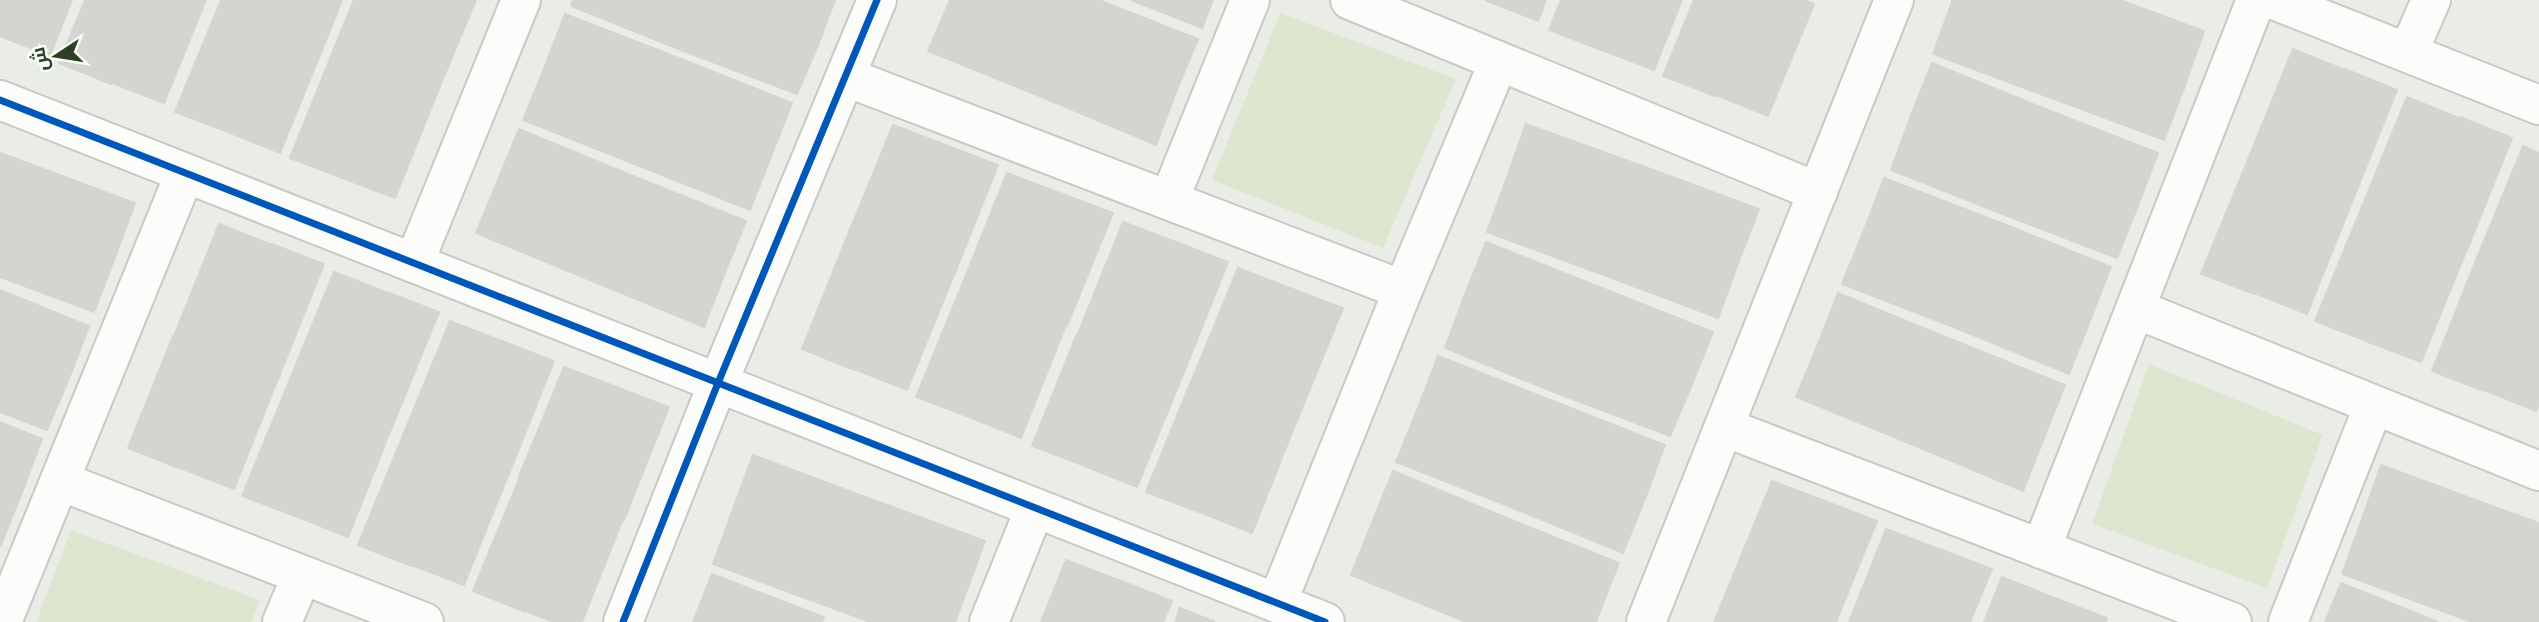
<svg xmlns="http://www.w3.org/2000/svg" width="2539" height="622" viewBox="0 0 2539 622" font-family="'Roboto Condensed',Cairo,sans-serif">
<style>
.green{fill:#dfe6d0}
.building{fill:#d3d6d0;stroke:#d3d6d0;stroke-width:2}
.lines{fill:none;stroke-linecap:round;stroke-linejoin:round}
.minor-casing{stroke:#c6cac4;stroke-width:42}
.minor{stroke:#fcfcfb;stroke-width:38}
.cycleway-casing{stroke:#f8fbf6;stroke-width:11}
.cycleway{stroke:#0057b8;stroke-width:7}
</style>
<rect width="100%" height="100%" fill="#eaede7"/>
<g class="green">
<path d="M1280,13L1456,79L1383,248L1212,180Z"/>
<path d="M2149,364L2323,435L2267,588L2092,524Z"/>
<path d="M71,530L260,600V601L251,622H36Z"/>
</g>
<g class="building">
<path d="M0,0H12L0,29Z"/>
<path d="M12,0H72L50,56L0,36V28Z"/>
<path d="M85,0H146L111,84L59,63Z"/>
<path d="M146,0H206L164,103L112,83Z"/>
<path d="M221,0L273,20L228,132L175,112Z"/>
<path d="M221,0H281L273,21Z"/>
<path d="M281,0H342L326,40L273,20Z"/>
<path d="M354,0H415L387,67L335,46Z"/>
<path d="M415,0H476L440,86L388,66Z"/>
<path d="M573,0H702L683,51L571,6Z"/>
<path d="M702,0L818,45L797,94L683,51Z"/>
<path d="M705,0H835L818,45Z"/>
<path d="M950,0L1064,46L1044,98L928,51Z"/>
<path d="M954,0H1083L1064,46Z"/>
<path d="M1083,0H1099L1198,39L1176,92L1064,46Z"/>
<path d="M1131,0H1213L1202,28Z"/>
<path d="M1485,0H1546L1538,21Z"/>
<path d="M1561,0H1621L1601,50L1549,30Z"/>
<path d="M1621,0H1682L1654,70L1601,50Z"/>
<path d="M1694,0H1755L1715,96L1663,76Z"/>
<path d="M1755,0H1804L1814,4L1768,116L1716,95Z"/>
<path d="M1952,0H2077L2062,43L1952,2Z"/>
<path d="M2077,0H2120L2204,31L2184,88L2062,43Z"/>
<path d="M1952,2L2062,43L2043,95L1933,54Z"/>
<path d="M565,14L679,58L659,111L545,66Z"/>
<path d="M273,20L326,40L280,153L228,132Z"/>
<path d="M2062,43L2184,88L2164,140L2043,95Z"/>
<path d="M335,46L388,66L342,178L290,158Z"/>
<path d="M1064,46L1176,92L1156,145L1044,98Z"/>
<path d="M2293,49L2345,70L2299,182L2247,162Z"/>
<path d="M679,58L792,103L772,154L659,111Z"/>
<path d="M1932,63L2043,108L2021,163L1910,118Z"/>
<path d="M388,66L440,86L395,198L342,178Z"/>
<path d="M545,66L659,111L639,166L523,120Z"/>
<path d="M2345,69L2397,90L2352,202L2300,182Z"/>
<path d="M2407,97L2459,118L2414,230L2361,209Z"/>
<path d="M2043,108L2158,153L2137,208L2021,163Z"/>
<path d="M659,111L772,154L750,210L639,166Z"/>
<path d="M2460,117L2512,138L2467,250L2414,230Z"/>
<path d="M1910,118L2021,163L2002,214L1891,170Z"/>
<path d="M1526,124L1637,164L1616,221L1506,180Z"/>
<path d="M893,125L946,145L900,258L847,237Z"/>
<path d="M519,129L633,176L612,228L498,180Z"/>
<path d="M946,145L998,165L953,278L899,257Z"/>
<path d="M2523,146L2539,153V256L2529,279L2477,258Z"/>
<path d="M0,153L14,158L0,195Z"/>
<path d="M14,158L135,203L114,260L0,218V195Z"/>
<path d="M2247,162L2299,181L2254,294L2201,274Z"/>
<path d="M2021,163L2137,208L2117,258L2002,214Z"/>
<path d="M1637,164L1759,209L1737,266L1616,221Z"/>
<path d="M1007,173L1060,193L1014,306L962,285Z"/>
<path d="M633,176L746,221L724,275L612,228Z"/>
<path d="M1884,178L1999,222L1978,274L1864,230Z"/>
<path d="M498,180L612,228L592,281L476,233Z"/>
<path d="M1506,180L1616,221L1598,273L1487,232Z"/>
<path d="M2300,181L2352,202L2307,314L2254,293Z"/>
<path d="M1060,193L1113,213L1067,326L1014,305Z"/>
<path d="M2361,209L2414,230L2369,342L2315,321Z"/>
<path d="M0,218L114,260L94,312L0,277Z"/>
<path d="M1616,221L1737,266L1718,318L1598,273Z"/>
<path d="M1123,222L1176,242L1130,354L1078,334Z"/>
<path d="M1999,222L2111,267L2091,318L1978,274Z"/>
<path d="M219,224L272,245L226,357L174,336Z"/>
<path d="M612,228L724,275L704,327L592,281Z"/>
<path d="M2414,229L2467,249L2421,362L2368,342Z"/>
<path d="M1864,230L1978,274L1958,329L1842,284Z"/>
<path d="M847,237L899,257L854,370L802,349Z"/>
<path d="M1176,242L1228,262L1183,375L1130,354Z"/>
<path d="M1486,242L1597,286L1575,341L1464,297Z"/>
<path d="M272,244L324,264L279,377L226,356Z"/>
<path d="M2539,255V282L2529,279Z"/>
<path d="M900,257L953,277L907,390L854,369Z"/>
<path d="M2477,258L2529,278L2484,391L2432,371Z"/>
<path d="M1238,268L1290,288L1245,400L1192,380Z"/>
<path d="M334,272L386,292L341,405L288,384Z"/>
<path d="M1978,274L2091,318L2069,374L1958,329Z"/>
<path d="M2530,278L2539,282V405L2536,411L2484,390Z"/>
<path d="M962,285L1014,305L969,417L916,397Z"/>
<path d="M1597,286L1713,332L1691,387L1575,341Z"/>
<path d="M1290,288L1343,308L1297,421L1245,400Z"/>
<path d="M0,290L89,326L68,381L0,354Z"/>
<path d="M387,292L439,312L393,425L341,404Z"/>
<path d="M1838,293L1953,340L1932,392L1818,344Z"/>
<path d="M1464,297L1575,341L1556,393L1445,348Z"/>
<path d="M1014,305L1066,325L1021,438L969,417Z"/>
<path d="M450,321L502,341L456,454L404,433Z"/>
<path d="M1077,334L1130,354L1085,466L1032,446Z"/>
<path d="M173,336L226,356L181,469L128,448Z"/>
<path d="M1953,340L2065,385L2044,438L1932,392Z"/>
<path d="M502,341L554,361L509,474L457,453Z"/>
<path d="M1575,341L1691,387L1670,436L1556,393Z"/>
<path d="M1818,344L1932,392L1911,444L1796,397Z"/>
<path d="M0,354L68,381L47,430L0,412Z"/>
<path d="M1130,354L1183,374L1137,487L1084,466Z"/>
<path d="M226,356L279,376L234,489L180,468Z"/>
<path d="M1438,356L1553,401L1533,453L1418,408Z"/>
<path d="M564,367L617,387L571,499L518,479Z"/>
<path d="M1192,379L1245,400L1199,512L1146,492Z"/>
<path d="M288,384L341,404L295,516L242,496Z"/>
<path d="M616,387L669,407L624,520L571,499Z"/>
<path d="M1932,392L2044,438L2023,491L1911,444Z"/>
<path d="M1245,400L1297,420L1252,533L1199,512Z"/>
<path d="M1553,401L1665,445L1646,496L1533,453Z"/>
<path d="M340,404L393,424L348,537L295,516Z"/>
<path d="M1418,408L1533,453L1513,508L1396,462Z"/>
<path d="M0,422L42,439L23,490L0,481Z"/>
<path d="M404,433L456,453L411,566L358,545Z"/>
<path d="M457,453L509,473L464,585L411,565Z"/>
<path d="M1533,453L1646,496L1623,553L1513,508Z"/>
<path d="M753,455L863,496L842,553L732,512Z"/>
<path d="M2381,465L2492,506L2471,562L2361,522Z"/>
<path d="M1393,471L1507,518L1486,570L1372,523Z"/>
<path d="M519,479L571,499L525,612L473,591Z"/>
<path d="M0,481L23,490L0,547Z"/>
<path d="M1772,481L1825,501L1779,613L1726,593Z"/>
<path d="M863,496L985,541L964,598L842,553Z"/>
<path d="M571,499L623,519L582,622H553L526,611Z"/>
<path d="M1825,501L1877,521L1836,622H1802L1779,613Z"/>
<path d="M2492,506L2539,523V588L2471,562Z"/>
<path d="M732,512L842,553L824,605L713,564Z"/>
<path d="M1507,518L1619,563L1598,616L1486,570Z"/>
<path d="M2361,522L2471,562L2453,615L2342,574Z"/>
<path d="M1372,523L1486,570L1466,622L1351,575Z"/>
<path d="M1886,529L1939,549L1909,622H1849Z"/>
<path d="M1939,549L1992,569L1970,622H1909Z"/>
<path d="M842,553L964,598L955,622H870L824,605Z"/>
<path d="M1066,560L1119,580L1102,622H1041Z"/>
<path d="M2471,562L2539,588V622H2472L2453,615Z"/>
<path d="M1486,570L1598,616L1596,622H1466Z"/>
<path d="M712,574L824,617L822,622H693Z"/>
<path d="M2002,577L2055,598L2045,622H1984Z"/>
<path d="M1119,580L1172,601L1163,622H1102Z"/>
<path d="M2341,583L2438,622H2325Z"/>
<path d="M1726,593L1779,613L1775,622H1714Z"/>
<path d="M2055,598L2107,618L2106,622H2045Z"/>
<path d="M1180,608L1215,622H1175Z"/>
<path d="M1779,613L1803,622H1775Z"/>
</g>
<g class="lines">
<g class="minor-casing">
<g id="minor">
<path d="M1350,0L1818,192"/>
<path d="M2274,0L2539,105"/>
<path d="M2408,53L2431,0"/>
<path d="M846,77L1403,290"/>
<path d="M0,100L1325,622"/>
<path d="M1169,200L1250,0"/>
<path d="M414,263L521,0"/>
<path d="M2136,309L2539,471"/>
<path d="M1724,427L2232,622"/>
<path d="M60,481L424,622"/>
<path d="M2041,549L2256,0"/>
<path d="M1277,603L1403,290L1499,61"/>
<path d="M2,622L185,173"/>
<path d="M282,622L302,575"/>
<path d="M623,622L718,383L877,0"/>
<path d="M989,622L1035,508"/>
<path d="M1646,622L1894,0"/>
<path d="M2288,622L2374,405"/>
</g>
</g>
<use href="#minor" class="minor"/>
<g class="cycleway-casing">
<g id="cycleway">
<path d="M0,100L1325,622"/>
<path d="M623,622L718,383L877,0"/>
</g>
</g>
<use href="#cycleway" class="cycleway"/>
</g>
<g transform="translate(56 56) rotate(258)" stroke="#f8fbf6" stroke-width="5" paint-order="stroke">
<path d="M0-5L12 26L0 18L-12 26Z" fill="#2b4124"/>
<text y="-10" font-size="19" font-weight="bold" text-anchor="middle" fill="#2b4124">ش</text>
</g>
</svg>
